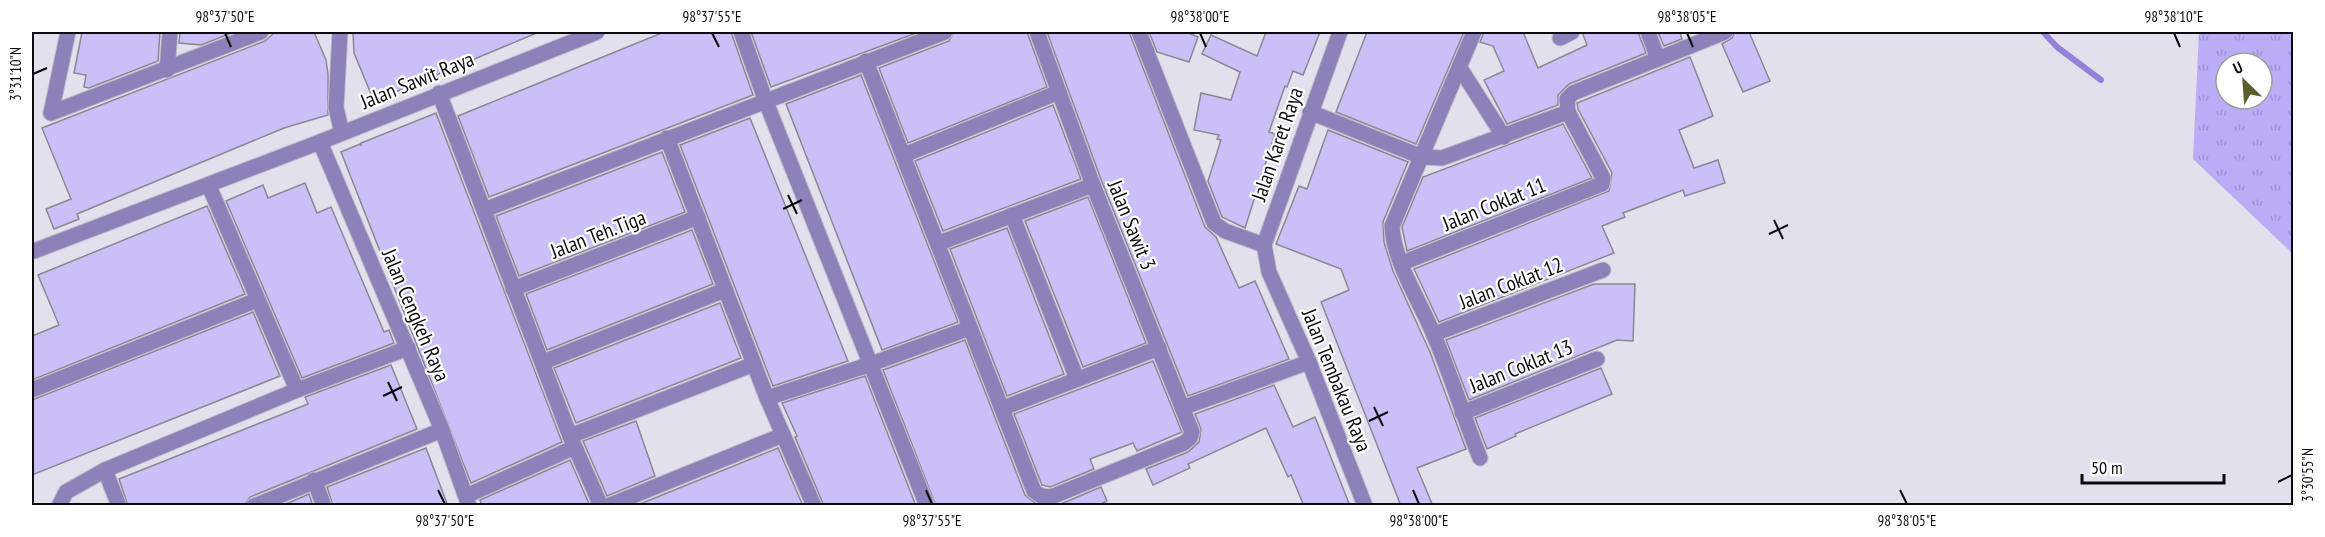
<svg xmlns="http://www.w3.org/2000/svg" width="2325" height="537" viewBox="0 0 2325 537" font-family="'PT Sans Narrow',sans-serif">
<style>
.grass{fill:url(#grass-tufts);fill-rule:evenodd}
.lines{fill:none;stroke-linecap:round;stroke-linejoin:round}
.stream{stroke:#9681da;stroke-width:6}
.building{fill:#cac0f7;stroke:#8a8893;stroke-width:1.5}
.minor-casing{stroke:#bfbec8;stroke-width:17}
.tertiary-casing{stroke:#bfbec8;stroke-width:17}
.minor{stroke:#8d81ba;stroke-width:15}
.tertiary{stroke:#8d81ba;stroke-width:15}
.ticks{fill:none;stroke:#0b0b0e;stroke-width:2}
.labels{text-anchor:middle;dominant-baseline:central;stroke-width:4.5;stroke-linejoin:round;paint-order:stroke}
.street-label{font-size:21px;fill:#0b0b0e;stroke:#fff}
.neatline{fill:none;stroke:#0b0b0e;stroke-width:2}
.ticks-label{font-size:15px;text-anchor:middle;fill:#0b0b0e}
</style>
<defs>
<pattern id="grass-tufts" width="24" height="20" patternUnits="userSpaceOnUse" patternTransform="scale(1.5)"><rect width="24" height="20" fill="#bbacf6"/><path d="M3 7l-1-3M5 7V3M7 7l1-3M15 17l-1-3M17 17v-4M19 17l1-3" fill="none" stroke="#9f93d2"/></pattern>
</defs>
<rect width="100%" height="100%" fill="#e1e0ec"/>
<path class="grass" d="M2199,32H2293V254L2193,159ZM2226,63H2262V99H2226Z"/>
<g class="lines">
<path class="stream" d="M2043,32L2057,47L2101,80"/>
</g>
<g class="building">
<path d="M82,32H160L158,61L89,88L84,87L86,75L74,73Z"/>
<path d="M180,32H234L201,45L179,43Z"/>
<path d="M275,32H314L326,60L328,74V115L284,128L77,214L79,219L54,229L46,209L71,199L42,128L265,41Z"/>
<path d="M353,32H539L374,101L354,53Z"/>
<path d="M664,32H731L753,95L489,197L458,116Z"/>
<path d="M751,32H919L771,87Z"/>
<path d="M954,32H1027L1047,87L908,143L879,68L949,41Z"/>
<path d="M1047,32H1129L1205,227L1216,237L1239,288L1255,281L1289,359L1188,396L1102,182Z"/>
<path d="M1149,32H1186L1198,37L1189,62L1157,52Z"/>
<path d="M1266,32H1320L1303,75L1293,71L1287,87L1285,86L1269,132L1275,134L1245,228L1222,217L1208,181L1221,140L1217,139L1219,135L1194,130L1201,93L1231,100L1240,72L1202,54L1211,35L1257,56Z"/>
<path d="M1367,32H1464L1416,144L1336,112Z"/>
<path d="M1484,32H1523L1538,68L1587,45L1582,32H1638L1646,53L1569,84L1558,95V105L1507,124L1484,80L1504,71L1493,46L1480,42Z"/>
<path d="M1658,32H1680L1682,39L1664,46Z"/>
<path d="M1735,32H1749L1770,81L1743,92L1722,44L1732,38Z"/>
<path d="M1690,57L1713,116L1679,130L1694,168L1718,160L1725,183L1685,196L1683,190L1623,213L1625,217L1602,226L1614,253L1439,322L1414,269L1609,191L1612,173L1578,109L1577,103Z"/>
<path d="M861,75L958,322L882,350L786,104Z"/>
<path d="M1053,105L1081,179L943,231L915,161Z"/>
<path d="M436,113L562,442L471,483L341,152L360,144L361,146V143Z"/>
<path d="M750,118L848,361L773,386L680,145Z"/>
<path d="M1563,124L1592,178L1407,251L1402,227L1423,177Z"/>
<path d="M1328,130L1408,162L1383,222L1384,242L1393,271L1430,352L1466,449L1417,468L1433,506H1401L1321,302L1349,290L1341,269L1276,244L1299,186L1307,189Z"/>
<path d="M662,152L685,212L519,276L496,216Z"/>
<path d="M305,183L317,213L331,207L384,332L389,330L394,343L302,378L226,201L263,185L268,198Z"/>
<path d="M1088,197L1146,343L1083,367L1025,221Z"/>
<path d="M207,206L245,294L32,380V336L59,325L38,275Z"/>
<path d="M1007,228L1064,374L1007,396L950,249Z"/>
<path d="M692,230L713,284L547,350L526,294Z"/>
<path d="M1594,284H1635L1633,341L1617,340L1469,400L1446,340Z"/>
<path d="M720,303L741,358L576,423L554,368Z"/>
<path d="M253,312L280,376L32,475V400Z"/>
<path d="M965,340L1025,495L1039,506H936L883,370Z"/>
<path d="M1153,361L1182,432L1137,451L1133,443L1090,459L1094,469L1050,487L1042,485L1014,414Z"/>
<path d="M391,365L417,429L250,497L244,506H128L119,479L308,404L305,397Z"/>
<path d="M1601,368L1612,394L1515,434L1516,436L1487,449L1475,418Z"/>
<path d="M865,376L916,506H824L795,437L797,436L782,403Z"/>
<path d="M1274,385L1293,427L1315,417L1350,506H1304L1291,475L1288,477L1266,428L1188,464L1190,468L1153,485L1146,469L1188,452L1199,442L1201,429L1195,414Z"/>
<path d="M636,421L655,476L607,496L583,441Z"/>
<path d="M426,448L448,506H333L327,487Z"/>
<path d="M778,448L803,506H635Z"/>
<path d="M570,460L590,506H482L480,500Z"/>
<path d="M1101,487L1107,501L1097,506H1056Z"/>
<path d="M309,494L313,506H281Z"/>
</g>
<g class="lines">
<g class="minor-casing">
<g id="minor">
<path d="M340,32L336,108L342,133"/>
<path d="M741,32L766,102L927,506"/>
<path d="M1139,32L1214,223L1225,231L1264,245"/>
<path d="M1474,32L1392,226C1394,263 1419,299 1433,333C1451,374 1463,416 1480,458"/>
<path d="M1648,32L1658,59"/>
<path d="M1560,38L1572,32"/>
<path d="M866,61L1034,491L1041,496L1051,497L1184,443L1190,438L1192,432L1093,185L1037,32"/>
<path d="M1460,68L1504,137"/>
<path d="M167,70L170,32"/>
<path d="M439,93L570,436L601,506"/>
<path d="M1310,112L1422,157L1442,158L1568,112L1567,99L1573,93L1725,32"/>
<path d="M51,113L261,32"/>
<path d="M51,113L68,32"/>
<path d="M667,138L767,398L814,506"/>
<path d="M904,155L1059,92"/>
<path d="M209,186L297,390"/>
<path d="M484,210L945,32"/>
<path d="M1012,215L1077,379"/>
<path d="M939,243L1093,185"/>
<path d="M34,251L320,142"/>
<path d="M1402,263L1602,184L1603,178L1568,112"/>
<path d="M513,289L698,217"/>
<path d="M1434,334L1603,270"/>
<path d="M543,362L725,290"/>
<path d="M32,390L257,300"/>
<path d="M767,398L871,364L970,328"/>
<path d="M1003,408L1159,348"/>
<path d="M1182,408L1309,362"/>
<path d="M1462,413L1597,359"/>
<path d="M570,436L754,364"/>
<path d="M105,470L119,506"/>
<path d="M314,480L324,506"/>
<path d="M466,496L575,447"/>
<path d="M59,506L66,492L105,470L297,390L408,348"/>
<path d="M254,506L442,430"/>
<path d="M608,506L783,435"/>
</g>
</g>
<g class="tertiary-casing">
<g id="tertiary">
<path d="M1340,32L1264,245L1269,272L1309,362L1365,506"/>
<path d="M469,506L442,430L320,142L597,32"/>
</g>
</g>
<use href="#minor" class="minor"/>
<use href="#tertiary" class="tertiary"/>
</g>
<path class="ticks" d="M225,33L231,47M712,33L719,47M1200,33L1206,47M1687,33L1693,47M2174,33L2180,47M33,74L47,68M788,195L797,214M783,209L802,200M1774,220L1783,239M1769,234L1788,225M388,382L397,401M383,396L402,387M1374,407L1383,426M1369,421L1388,412M2278,482L2292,475M438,490L445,504M926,490L932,504M1413,490L1419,504M1900,490L1907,504"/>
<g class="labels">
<g class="street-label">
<text transform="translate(417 80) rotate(-22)">Jalan Sawit Raya</text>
<text transform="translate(1277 144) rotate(-71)">Jalan Karet Raya</text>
<text transform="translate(1494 204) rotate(-22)">Jalan Coklat 11</text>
<text transform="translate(1132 225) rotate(68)">Jalan Sawit 3</text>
<text transform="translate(598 234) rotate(-21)">Jalan Teh.Tiga</text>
<text transform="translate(1511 283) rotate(-21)">Jalan Coklat 12</text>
<text transform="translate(416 315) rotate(67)">Jalan Cengkeh Raya</text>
<text transform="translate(1521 366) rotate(-22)">Jalan Coklat 13</text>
<text transform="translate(1337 380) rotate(68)">Jalan Tembakau Raya</text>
</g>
</g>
<rect width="2325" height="537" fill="none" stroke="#ffffff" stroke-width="66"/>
<g transform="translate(2244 81) rotate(335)"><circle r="28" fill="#ffffff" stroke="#9d9d9f" stroke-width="1.5"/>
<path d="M0-4.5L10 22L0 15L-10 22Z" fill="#5b5f2d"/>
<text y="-9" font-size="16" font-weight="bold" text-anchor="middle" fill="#0b0b0e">U</text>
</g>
<path d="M2082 474v9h142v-9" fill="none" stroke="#0b0b0e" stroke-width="3"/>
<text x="2091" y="474" font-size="18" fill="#0b0b0e" stroke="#ffffff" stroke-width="4.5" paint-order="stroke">50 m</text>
<rect x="33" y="33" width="2259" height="471" class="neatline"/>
<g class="ticks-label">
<text x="225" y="22">98°37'50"E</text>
<text x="712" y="22">98°37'55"E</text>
<text x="1200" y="22">98°38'00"E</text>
<text x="1687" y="22">98°38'05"E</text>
<text x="2174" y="22">98°38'10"E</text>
<text transform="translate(16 74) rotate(-90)" y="5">3°31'10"N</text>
<text transform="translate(2308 475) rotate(-90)" y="5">3°30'55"N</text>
<text x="445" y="526">98°37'50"E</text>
<text x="932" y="526">98°37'55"E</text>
<text x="1419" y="526">98°38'00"E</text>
<text x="1907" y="526">98°38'05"E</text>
</g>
</svg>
